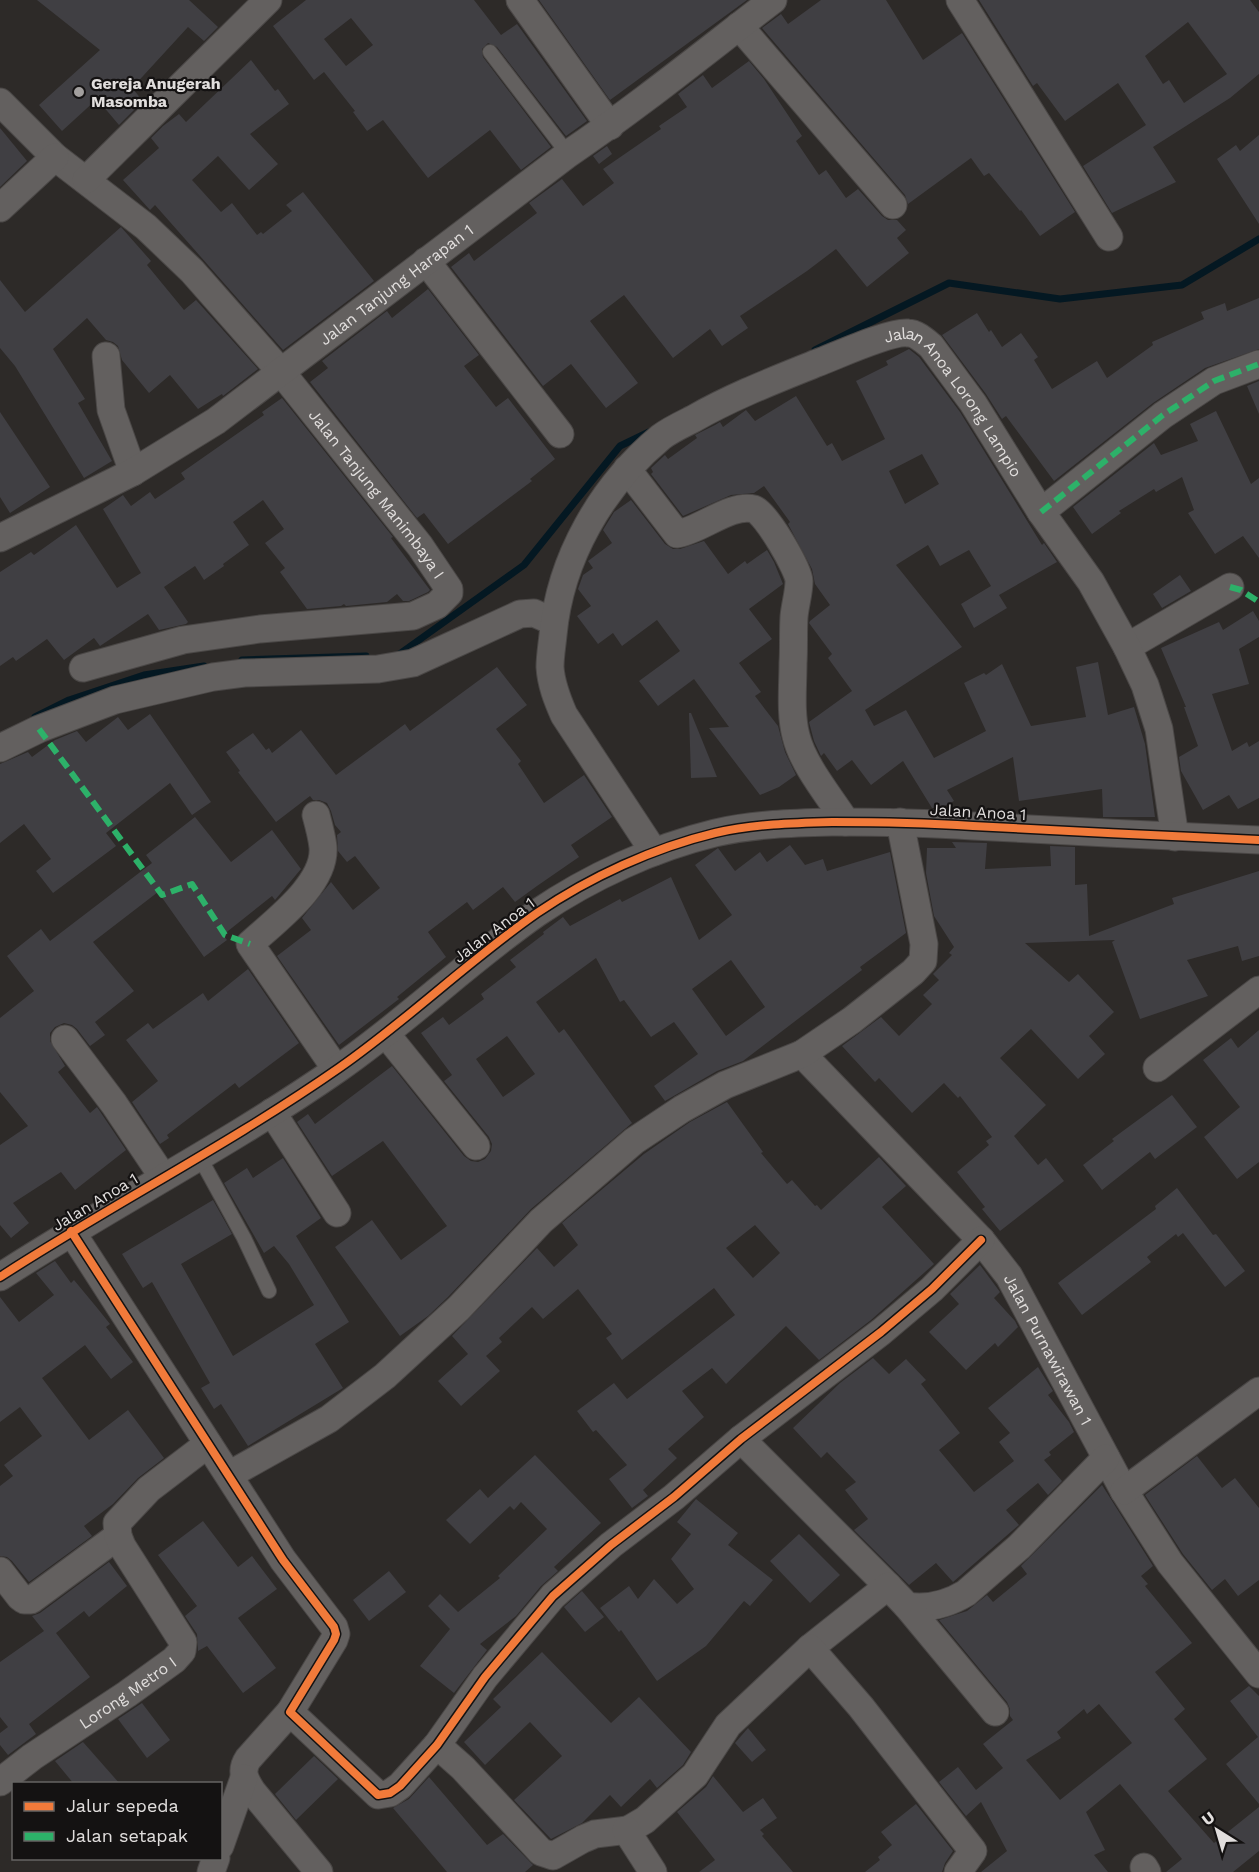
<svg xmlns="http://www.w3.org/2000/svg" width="1259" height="1872" viewBox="0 0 1259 1872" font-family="'Work Sans',sans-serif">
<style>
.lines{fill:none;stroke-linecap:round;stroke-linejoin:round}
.stream{stroke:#041822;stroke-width:7}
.building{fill:#403f43;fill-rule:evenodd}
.lane-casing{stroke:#4a4746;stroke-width:16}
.street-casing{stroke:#4a4746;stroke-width:29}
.lane{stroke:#63605f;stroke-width:14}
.street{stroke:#63605f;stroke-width:27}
.quiet{stroke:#2db169;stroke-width:6;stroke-dasharray:12 6;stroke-linecap:butt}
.cycleway-casing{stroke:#141212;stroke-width:11}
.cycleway{stroke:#f17a3a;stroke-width:8}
.poi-dot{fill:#a29f9e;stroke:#141212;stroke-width:2}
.labels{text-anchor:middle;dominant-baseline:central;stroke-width:4.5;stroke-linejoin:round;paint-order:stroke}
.poi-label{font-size:16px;font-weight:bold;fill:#e1dedd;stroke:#141212;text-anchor:start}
.street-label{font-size:16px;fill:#e1dedd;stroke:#141212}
</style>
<rect width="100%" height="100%" fill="#2d2a28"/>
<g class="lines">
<g class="stream">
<path d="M815,350L949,283L1060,299L1182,285L1259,239"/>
<path d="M398,655L524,565L620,446L649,432"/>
<path d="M242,660L366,656"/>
<path d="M35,717L69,700L144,675L204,666"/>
</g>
</g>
<g class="building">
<path d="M37,0H189L218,27L204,41L188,27L132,88L143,101L119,125L97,99L62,131L39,105L100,50Z"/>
<path d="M306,0H474L501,35L517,24L587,121L566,136L497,47L488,43L482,49L483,57L551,147L521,170L490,130L428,178L383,120L367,131L353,112L355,111L324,72L314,80L273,26ZM351,18L373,45L346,66L324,39Z"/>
<path d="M539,0H747L610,100Z"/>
<path d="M821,0H886L923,60L962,33L1075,212L1040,236L1021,210L1020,211L989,173L984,176L971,158L908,204L905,195L762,28L781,14L788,24Z"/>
<path d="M979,0H1250L1259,12V74L1230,98L1153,147L1176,182L1112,213L1083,166L1146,125L1118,83L1065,121L1037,83L1033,86ZM1188,22L1227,74L1184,103L1169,80L1163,84L1145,56Z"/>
<path d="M251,60L275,91L278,89L289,104L250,134L278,164L249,190L218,156L192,180L221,212L232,203L257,235L261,232L263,234L292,211L286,205L303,192L374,281L283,350L155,205L150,210L123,180L159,148L151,138L163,126L179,114L186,122Z"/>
<path d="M749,61L764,79L802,136L796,141L819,175L826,170L846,198L858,189L882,216L888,220H897L906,230L897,238L909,253L867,287L836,249L807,271L740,316L748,328L722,346L710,329L673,358L624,295L590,321L638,383L606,408L571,364L543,386L451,267L469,253L474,261L537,213L529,203L562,179L583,206L614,183L603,169L661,129L659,126L687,107L678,94L703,75L712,88Z"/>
<path d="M0,128L27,161L0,187Z"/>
<path d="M1259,135V224L1217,159L1236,145L1240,151Z"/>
<path d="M607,146L612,154L599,164L593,156Z"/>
<path d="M121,227L151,261L147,265L184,310L196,300L258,369L223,396L222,394L198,409L170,375L149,393L122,360L118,346L113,342L106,340L87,318L53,349L85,399L78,403L112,461L84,478L15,366L0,348V280L25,312Z"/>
<path d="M428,289L479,355L464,366L496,407L508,398L555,459L530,479L532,481L448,544L424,513L417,518L310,382L328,368L322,361L387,311L392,318Z"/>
<path d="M1259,298V349L1205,368L1153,403L1054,481L1006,416L1002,419L986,394L942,335L977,313L989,332L991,330L1002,347L1021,333L1038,357L1034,360L1052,389L1097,361L1107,378L1153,345L1152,342L1204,319L1201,312L1225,303L1227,311Z"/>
<path d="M909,349L919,357L960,412L1042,545L1044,543L1057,562L999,595L1007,608L974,628L961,604L991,586L969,550L940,566L928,545L896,565L962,647L865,710L874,726L906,710L934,758L986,731L964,683L984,673L986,675L1002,664L1031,726L1086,717L1076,667L1098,662L1108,715L1134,707L1145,744L1155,817H1103L1102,789L1019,801L1013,757L947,790L954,801L940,808H932L903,761L871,785L852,760L837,771L824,753L821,756L814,741L809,722L852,691L828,658L832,654L809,623L810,621L830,605L815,584L812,569L788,524L790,522L764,486L754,493L731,495L683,516L651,474L653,472L651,468L665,455L668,459L697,438L695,435L715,425L720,422L723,427L746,410L755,421L796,396L827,446L832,443L842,461L885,439L856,381L888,365L886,361ZM922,454L939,484L905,504L889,471Z"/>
<path d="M1259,381V414L1247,386Z"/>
<path d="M282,398L393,537L391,538L430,590L428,592L409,601H403L397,594L387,602L346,606L344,604L341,606L307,609L280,572L285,568L265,543L284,529L263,500L233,522L249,545L223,564L224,566L204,580L195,566L164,587L188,622L186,624L159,630L148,614L100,646L94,638L64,660L47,639L16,661L13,657L0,666V572L31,552L34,555L76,525L117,588L141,573L103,509L123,495L131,506L150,492L155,499L185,479L181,473L264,415L262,412Z"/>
<path d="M1216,411L1251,484L1259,478V558L1243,536L1215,554L1188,513L1194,510L1182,477L1156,492L1154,489L1119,511L1121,513L1092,534L1073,507L1154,443L1161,455L1198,441L1190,424Z"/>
<path d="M0,412L50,487L10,513L0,497Z"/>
<path d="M631,500L665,544L673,549H680L704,541L728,574L745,561L747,564L767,550L774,562L783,584L749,609L772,639L739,663L761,692L755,696L778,726L785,752L796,775L779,787L760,795L709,728L729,727L694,679L658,706L639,681L680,651L657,620L622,646L613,633L598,644L577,616L591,606L578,589L583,575L593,568L588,561L612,543L603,530L614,512Z"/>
<path d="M1180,575L1191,591L1162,608L1153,594Z"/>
<path d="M1253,611L1259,621V637L1239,649L1249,684L1212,694L1232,751L1247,742L1249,747L1259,741V798L1238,809L1229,795L1203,810L1181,771L1179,757L1198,746L1184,707H1186L1161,648L1219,622L1223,630Z"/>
<path d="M497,667L527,705L496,729L521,761L518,764L544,803L584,775L612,817L571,845L579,857L537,886L515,902L503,887L473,910L467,902L428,932L446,957L397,997L399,999L339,1045L277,956L311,930L302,918L331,882L353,910L380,888L355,856L347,862L338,851L337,835L341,832L335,825L331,811L327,803L319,800H313L310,796L276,822L238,772L240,771L226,752L253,733L266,750L269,748L272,753L301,730L336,775L405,724L410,731Z"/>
<path d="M689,713H691L717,777L691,778Z"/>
<path d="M150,714L211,802L192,815L170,783L106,833L116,846L53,893L36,871L51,859L24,824L0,843V764L28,752L32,757L55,740L77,731L86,742L118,717L128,730Z"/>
<path d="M195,817L231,862L272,830L301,869L275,900L272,896L223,935L227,940L204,957L158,892L93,942L134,991L95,1022L105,1035L90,1046L77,1029L72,1025L64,1023L55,1027L50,1033V1041L65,1066L58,1072L90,1113L97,1107L126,1150L75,1190L61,1172L13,1203L29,1223L11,1238L0,1225V1145L28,1126L0,1092V1018L34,991L7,956L41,929L50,941L152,863L146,855Z"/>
<path d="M952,842L987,843L985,869L1051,866L1050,846L1075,847V885L1087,884L1089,936L1174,904L1172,898L1259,871V956L1242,961L1238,946L1187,960L1208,996L1140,1019L1112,942L1115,940L1025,943L1069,982L1078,974L1114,1012L1089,1036L1105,1054L1078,1079L1031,1029L1000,1058L1046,1105L1014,1136L1038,1165L1046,1158L1064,1181L1000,1231L982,1209L985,1207L957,1172L989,1145L986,1141L992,1137L960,1096L958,1098L944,1083L912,1113L879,1078L875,1082L842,1046L881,1017L899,1036L932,1004L923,995L939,980L933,974L952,955L949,953L954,947L934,916L926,873L927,848H956Z"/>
<path d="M790,845L805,865L823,859L827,871L890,852L906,933L860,967L862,970L743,1061L717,1071L665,1101L654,1086L698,1054L674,1022L651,1037L624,1000L620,1002L596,958L536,1002L559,1033L564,1029L632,1123L531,1209L448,1297L428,1316L400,1336L335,1247L372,1220L401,1260L447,1226L383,1141L332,1176L297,1122L308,1114L315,1124L392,1066L464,1156L471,1161L478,1162L485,1159L491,1151L492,1144L489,1137L444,1081L452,1075L421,1033L443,1017L449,1025L484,999L481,994L516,967L510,960L544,934L543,932L563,917L570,926L620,899L622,902L671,877L699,940L732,915L695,865L718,848L735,871L760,852L767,862ZM731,960L765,1007L726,1036L692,989ZM507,1036L535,1074L503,1097L476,1059Z"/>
<path d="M248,969L299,1043L239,1088L235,1083L167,1135L169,1138L160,1144L132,1102L158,1081L126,1040L148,1023L153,1029L203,993L208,1001Z"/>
<path d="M1259,1030V1162L1237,1179L1204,1137L1240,1107L1203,1060L1231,1038L1238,1048Z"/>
<path d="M1172,1095L1197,1127L1155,1159L1150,1152L1102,1190L1083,1165L1114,1141L1112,1139Z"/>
<path d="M727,1102L763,1152L761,1153L787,1184L792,1180L815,1206L817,1205L821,1210L879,1157L906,1186L882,1207L934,1264L871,1320L819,1360L786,1326L726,1384L712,1368L682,1391L704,1417L668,1449L677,1458L643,1490L648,1496L632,1508L609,1479L627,1465L596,1430L593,1432L577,1411L614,1383L627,1399L735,1315L714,1288L622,1360L606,1338L612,1334L578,1289L543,1319L532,1307L499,1338L502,1342L486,1356L500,1371L461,1406L438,1381L468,1354L452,1336L537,1248L554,1267L578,1245L562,1223L644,1154L690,1122ZM755,1225L780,1253L753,1278L726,1248Z"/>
<path d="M283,1158L321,1218L296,1236L349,1322L315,1344L343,1388L248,1446L221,1404L214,1409L201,1388L210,1383L152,1282L143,1288L122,1254L213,1200L232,1234L181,1264L233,1356L314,1305L289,1264L274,1246L264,1253L224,1183L247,1168L253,1178Z"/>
<path d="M1177,1188L1213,1235L1216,1234L1245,1271L1225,1287L1183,1233L1178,1237L1176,1234L1147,1257L1151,1262L1082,1315L1058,1283L1156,1209L1155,1206Z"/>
<path d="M55,1261L71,1283L74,1280L98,1309L110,1324L106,1327L133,1362L111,1379L85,1345L42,1378L89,1440L128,1410L164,1458L138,1478L113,1504L84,1526L92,1536L29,1582L12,1561L7,1557L0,1556V1486L13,1476L4,1465L42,1436L20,1407L0,1422V1297L19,1322L54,1295L36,1273Z"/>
<path d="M980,1265L1000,1292L994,1298L1015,1321L1018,1327L998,1347L995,1343L966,1370L929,1332L959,1304L950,1294Z"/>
<path d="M873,1358L889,1374L906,1359L926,1380L921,1384L960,1433L939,1450L974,1492L1014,1461L999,1442L1010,1433L988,1408L1038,1367L1053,1391L1048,1395L1069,1422L1074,1432L1049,1452L1051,1455L1044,1460L1062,1481L1048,1495L1038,1483L1006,1510L1019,1525L953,1582L936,1563L909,1585L854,1530L868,1519L845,1490L856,1482L827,1452L821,1458L793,1428L840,1383Z"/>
<path d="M535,1455L601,1523L554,1567L558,1571L541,1586L516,1616L480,1644L487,1650L454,1693L420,1666L450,1629L428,1606L440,1594L458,1612L500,1578L498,1576L547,1529L521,1502L514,1510L510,1506L470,1544L446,1520L480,1489L488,1498Z"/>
<path d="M1197,1456L1222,1488L1235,1478L1259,1508V1580L1238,1596L1225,1579L1212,1590L1183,1554L1145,1495Z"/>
<path d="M1102,1485L1153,1566L1141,1576L1148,1584L1145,1586L1192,1643L1155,1672L1185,1709L1174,1719L1207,1759L1168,1791L1214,1843L1259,1807V1851L1233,1872H1166L1182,1859L1120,1784L1086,1812L1105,1850L1094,1855L1108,1872H981L1007,1851L981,1802L966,1816L939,1782L958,1767L976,1790L1003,1768L983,1744L1013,1720L1010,1716V1709L1007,1702L939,1620L967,1611L987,1595L993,1602L1027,1574L1021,1566ZM1099,1704L1132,1743L1060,1800L1026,1760L1061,1738L1057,1732L1084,1709L1087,1714Z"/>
<path d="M696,1499L738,1533L728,1545L773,1580L750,1606L744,1601L706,1646L657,1681L621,1630L619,1632L600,1608L629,1586L638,1599L654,1579L677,1604L694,1589L671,1559L691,1534L677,1522Z"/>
<path d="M203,1521L238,1567L252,1556L277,1589L238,1618L276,1668L243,1693L207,1646L198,1651L197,1634L185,1616L197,1606L158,1555Z"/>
<path d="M799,1534L840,1575L810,1603L770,1561Z"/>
<path d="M109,1562L127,1586L89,1617L84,1611L56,1633L90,1677L29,1724L36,1734L8,1755L0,1745V1733L8,1727L0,1717V1662L44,1631L32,1616L40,1613Z"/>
<path d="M389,1571L406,1592L369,1621L353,1600Z"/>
<path d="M582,1591L604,1617L585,1632L564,1607Z"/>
<path d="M542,1652L611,1723L639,1697L691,1752L683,1765L657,1788L650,1779L621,1807L610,1795L582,1823L551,1839L514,1800L562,1756L530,1722L485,1765L464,1742L501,1707L493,1699Z"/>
<path d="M1249,1686L1259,1696V1804L1226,1764L1258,1737L1230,1701Z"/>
<path d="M142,1703L170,1740L147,1758L118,1719Z"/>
<path d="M748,1728L766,1750L752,1762L735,1743Z"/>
<path d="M83,1742L120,1784H74L55,1761Z"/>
<path d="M314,1756L338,1779L296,1820L275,1794Z"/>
<path d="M713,1776L743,1812L763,1798L777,1818L760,1830L764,1834L762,1836L793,1872H699L715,1860L677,1812L706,1787Z"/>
<path d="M429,1777L487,1845L503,1834L533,1865L525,1872H447L393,1808L409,1799Z"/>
<path d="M916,1804L953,1851L945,1863L942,1872H865L880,1860L878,1857L892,1845L881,1832Z"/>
</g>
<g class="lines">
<g class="lane-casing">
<g id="lane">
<path d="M490,52L568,154"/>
<path d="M199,1156L244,1238L269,1291"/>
</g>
</g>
<g class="street-casing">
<g id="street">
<path d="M520,0L610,126"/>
<path d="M960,0L1109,237"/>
<path d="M739,26L893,205"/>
<path id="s1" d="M0,102L55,157L146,227L192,271L282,373L420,546L449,589V593L437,605L413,616L260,629L183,640L83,668"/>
<path d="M86,180L268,0"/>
<path d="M0,208L55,157"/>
<path d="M426,261L560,434"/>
<path d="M106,356L111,410L133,472"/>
<path d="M627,469L677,534C701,530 731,503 754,509C766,513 799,570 799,581C799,593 795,605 794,617C793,633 794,648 793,663C793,686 790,713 796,736C803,765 830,797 846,822"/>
<path d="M1041,512L1163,415L1214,381L1259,364"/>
<path id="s2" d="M0,538L133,472L216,421L568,154C639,106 705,52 773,0"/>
<path d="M1127,647L1230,587"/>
<path d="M0,748L39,729L115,700L213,677L244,673L378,669L413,663L520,614L534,613L554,622"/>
<path d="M316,815C319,826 322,837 323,847C326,884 275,921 250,944L336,1069"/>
<path id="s3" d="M654,852L564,715C557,699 551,684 550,667C550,657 552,645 553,635C560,558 602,486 661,437C670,430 683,424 693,419C733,396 775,380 817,363C836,356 890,331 908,333C916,333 925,341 931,346L973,403L1041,512L1091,582L1127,647L1145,685L1159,729L1175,837"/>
<path d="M386,1034L476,1146"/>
<path d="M65,1039L114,1104L163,1177"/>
<path id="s4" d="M802,1054L981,1240L1009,1276L1124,1491L1170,1563L1259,1674"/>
<path d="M1157,1068L1259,990"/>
<path d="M272,1112L337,1213"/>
<path d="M71,1231L283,1560L334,1627L336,1634L334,1640L290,1712L378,1795L390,1793L400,1786L437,1745L485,1677L553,1596L611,1545L674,1497L741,1439L881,1332L932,1289L981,1240"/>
<path d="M0,1277C111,1205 230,1144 339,1068C408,1020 468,961 537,913C590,877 653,848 715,833C753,824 794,823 833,822C880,822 926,823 973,826C1068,831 1164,836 1259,840"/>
<path d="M741,1439L888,1586"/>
<path d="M229,1475L329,1419L385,1376L459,1308L541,1221L634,1141L682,1109L725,1085L802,1054L852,1020L913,972L923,961L924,944L900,822"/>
<path d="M1124,1491L1259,1391"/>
<path d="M0,1571L20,1597L24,1600H31L118,1536"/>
<path d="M907,1606C927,1609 948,1604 966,1593L1019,1547L1106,1458"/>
<path d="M810,1648L888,1586L907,1606L995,1712"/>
<path d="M290,1712L248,1759C240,1771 245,1780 252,1791L319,1872"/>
<path d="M437,1745L463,1768L541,1852L553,1856L583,1839L595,1834L628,1830L645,1820L695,1775L728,1725L810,1648L861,1707L973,1851L958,1872"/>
<path id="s5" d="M0,1782L32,1757L127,1694L174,1660L182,1651L183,1642L122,1546L118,1536L117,1523L149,1489L208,1444"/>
<path d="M626,1830L653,1872"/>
<path d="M220,1846L244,1778"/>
<path d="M1144,1867L1147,1872"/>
<path d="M211,1872L216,1858"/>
</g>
</g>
<use href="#lane" class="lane"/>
<use href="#street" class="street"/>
<g class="quiet">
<path d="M1041,512L1163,415L1214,381L1259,364"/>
<path d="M1230,587L1241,590L1259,602"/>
<path d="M39,729L162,895L192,884L225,935L250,944"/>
</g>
<g class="cycleway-casing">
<g id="cycleway">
<path d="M71,1231L283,1560L334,1627L336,1634L334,1640L290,1712L378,1795L390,1793L400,1786L437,1745L485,1677L553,1596L611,1545L674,1497L741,1439L881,1332L932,1289L981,1240"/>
<path d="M0,1277C111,1205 230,1144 339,1068C408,1020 468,961 537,913C590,877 653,848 715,833C753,824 794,823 833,822C880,822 926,823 973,826C1068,831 1164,836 1259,840"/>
</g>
</g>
<use href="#cycleway" class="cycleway"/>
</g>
<circle class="poi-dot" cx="79" cy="92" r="6"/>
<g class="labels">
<g class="poi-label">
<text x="91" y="83">Gereja Anugerah<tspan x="91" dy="18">Masomba</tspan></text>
</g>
<g class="street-label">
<text stroke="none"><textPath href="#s2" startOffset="472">Jalan Tanjung Harapan 1</textPath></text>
<text stroke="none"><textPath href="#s3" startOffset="826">Jalan Anoa Lorong Lampio</textPath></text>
<text stroke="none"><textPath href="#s1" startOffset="546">Jalan Tanjung Manimbaya I</textPath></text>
<text transform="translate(978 812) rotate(3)">Jalan Anoa 1</text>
<text transform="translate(494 930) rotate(-37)">Jalan Anoa 1</text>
<text transform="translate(95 1202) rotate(-31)">Jalan Anoa 1</text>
<text stroke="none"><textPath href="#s4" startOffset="387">Jalan Purnawirawan 1</textPath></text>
<text stroke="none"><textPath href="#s5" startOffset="156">Lorong Metro I</textPath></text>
</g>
</g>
<rect x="12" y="1782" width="210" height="78" fill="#141212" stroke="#666463" stroke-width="1.5"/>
<rect x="24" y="1802" width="30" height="9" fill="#f17a3a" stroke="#666463" stroke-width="1.5"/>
<text x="66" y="1812" font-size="18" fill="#e1dedd">Jalur sepeda</text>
<rect x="24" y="1832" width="30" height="9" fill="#2db169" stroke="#666463" stroke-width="1.5"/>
<text x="66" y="1842" font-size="18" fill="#e1dedd">Jalan setapak</text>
<g transform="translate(1217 1830) rotate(323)" stroke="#141212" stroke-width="4.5" paint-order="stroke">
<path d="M0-4.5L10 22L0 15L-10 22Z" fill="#e1dedd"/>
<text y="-9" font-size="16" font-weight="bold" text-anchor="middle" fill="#e1dedd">U</text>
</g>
</svg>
